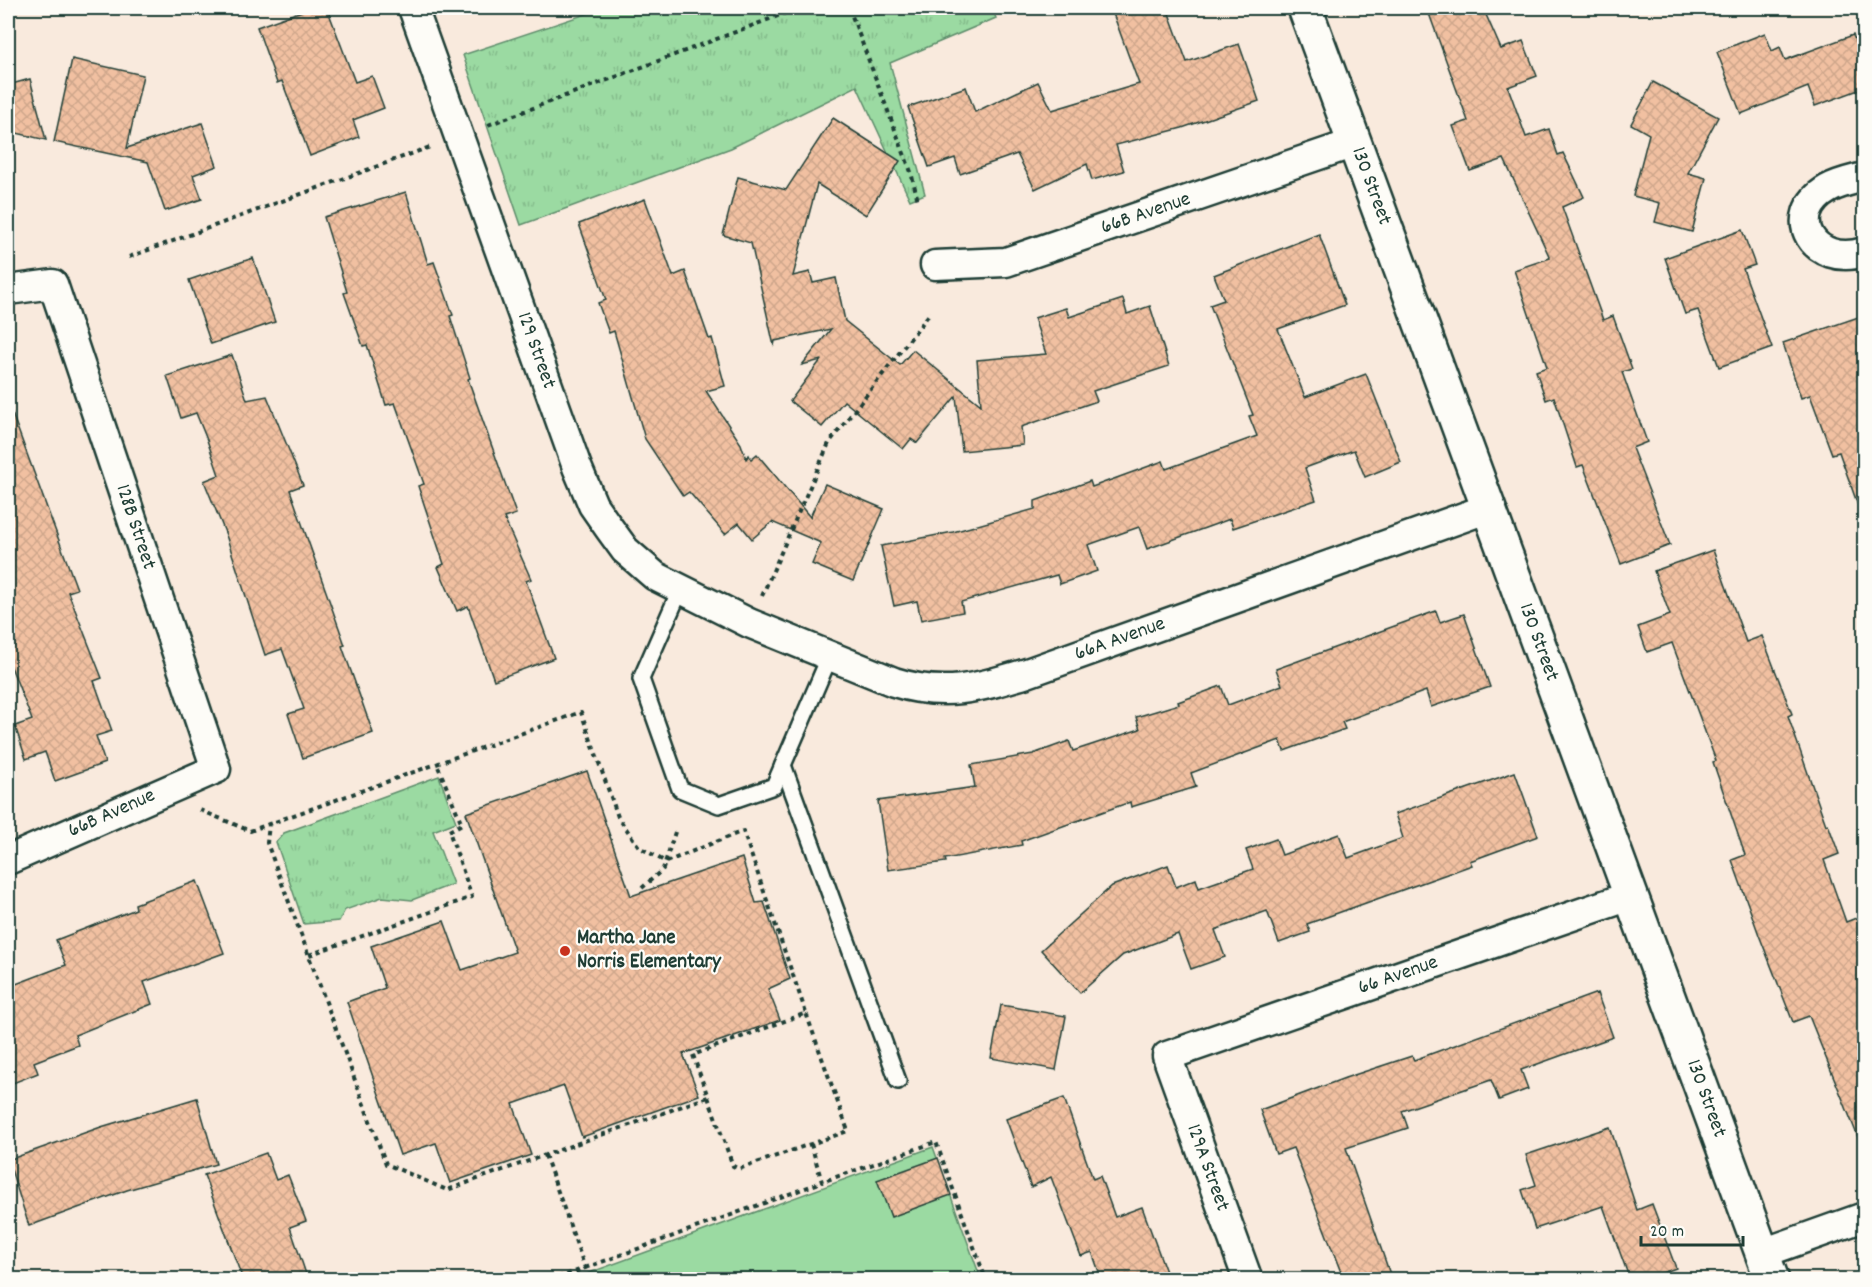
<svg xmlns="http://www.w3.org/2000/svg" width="1872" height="1287" viewBox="0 0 1872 1287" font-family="Dekko,sans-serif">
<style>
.park{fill:url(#park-tufts);stroke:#5d8c6b;stroke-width:1.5}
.garden{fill:#9bdaa2;stroke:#5d8c6b;stroke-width:1.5}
.building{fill:url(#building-cross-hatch);stroke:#1f3d34;stroke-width:1.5}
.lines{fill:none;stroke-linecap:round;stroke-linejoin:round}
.lane-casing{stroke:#1f3d34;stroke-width:20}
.street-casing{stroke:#1f3d34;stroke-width:33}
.secondary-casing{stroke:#1f3d34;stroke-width:38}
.path{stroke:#1f3d34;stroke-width:4;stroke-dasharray:4.5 4.5;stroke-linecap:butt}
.lane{stroke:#fdfcf7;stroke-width:15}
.street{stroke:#fdfcf7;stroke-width:28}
.secondary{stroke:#fdfcf7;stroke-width:33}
.poi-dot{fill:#c8321e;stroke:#fdfcf7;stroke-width:2}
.labels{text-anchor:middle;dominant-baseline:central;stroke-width:4.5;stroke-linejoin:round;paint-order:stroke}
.street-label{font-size:21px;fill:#1f3d34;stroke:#fdfcf7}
.poi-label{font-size:21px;font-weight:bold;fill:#1f3d34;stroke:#fdfcf7;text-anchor:start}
</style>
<defs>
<pattern id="park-tufts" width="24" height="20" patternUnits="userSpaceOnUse" patternTransform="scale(1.5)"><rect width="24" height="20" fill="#9bdaa2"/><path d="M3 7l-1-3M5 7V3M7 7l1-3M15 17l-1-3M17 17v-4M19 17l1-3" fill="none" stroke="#85bc8c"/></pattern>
<pattern id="building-cross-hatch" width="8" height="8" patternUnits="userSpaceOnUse" patternTransform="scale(1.5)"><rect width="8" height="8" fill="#f1c0a1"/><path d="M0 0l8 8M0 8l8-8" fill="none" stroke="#cea68b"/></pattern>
</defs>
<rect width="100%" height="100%" fill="#f9eadd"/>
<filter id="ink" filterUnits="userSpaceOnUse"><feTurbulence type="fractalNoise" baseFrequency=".0167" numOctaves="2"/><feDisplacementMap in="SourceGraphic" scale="12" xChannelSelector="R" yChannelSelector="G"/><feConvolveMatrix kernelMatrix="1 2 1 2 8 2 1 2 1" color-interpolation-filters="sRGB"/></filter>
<g filter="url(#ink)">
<g class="park">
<path d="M604,8H992L996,18L890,63L925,194L910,200L857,86L731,148L521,225L463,55Z"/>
<path d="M439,776L456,822L433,831L453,884L412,900L382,897L345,910L339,921L304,924L276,842L284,833Z"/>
</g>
<path class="garden" d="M933,1147L981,1279L570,1280Z"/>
<g class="building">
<path d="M310,8H327L355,82L372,76L384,108L353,120L359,137L310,156L282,81L277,83L257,27Z"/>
<path d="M1111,8H1167L1187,62L1239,44L1259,101L1182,128L1116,145L1124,171L1092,180L1087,164L1035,189L1017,154L960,174L955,158L929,167L908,107L966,87L975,112L1038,82L1052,110L1139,84Z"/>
<path d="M1427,8H1483L1501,49L1523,41L1537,76L1508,87L1526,137L1549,129L1558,155L1563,153L1584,197L1562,207L1603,320L1613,316L1632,369L1622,372L1647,442L1632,448L1670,545L1621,564L1583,465L1577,467L1554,397L1546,400L1536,371L1547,367L1514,270L1550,258L1504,159L1470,171L1453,126L1468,121Z"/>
<path d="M1765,33L1772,51L1780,47L1785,60L1853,35L1864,66V88L1815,106L1808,87L1741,114L1717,52Z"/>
<path d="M72,59L143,75L127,148L202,123L217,166L193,175L202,199L165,211L148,162L54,142Z"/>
<path d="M30,79L46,140L8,131V85Z"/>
<path d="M1653,82L1718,117L1688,173L1706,178L1692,232L1655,222L1660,203L1633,196L1649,134L1631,124Z"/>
<path d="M833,118L900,161L866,215L817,184L793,276L810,272L813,283L836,278L845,321L900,365L913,350L981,405L977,360L1046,354L1034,318L1066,308L1069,317L1123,299L1127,314L1150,306L1169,366L1093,391L1097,401L1021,427L1023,445L962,451L956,396L917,443L911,439L903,449L844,401L822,427L790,401L821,360L802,365L831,329L775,341L774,346L751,243L723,235L738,177L786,190Z"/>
<path d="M406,192L428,264L434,262L453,315L450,316L470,378L468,379L516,514L504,518L531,579L526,581L554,658L494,680L468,606L457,611L438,567L444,564L418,486L424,484L395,403L386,405L367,345L363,346L344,293L347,292L324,217Z"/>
<path d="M645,199L673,276L685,271L709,339L712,338L725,386L706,391L741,444L746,459L749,455L751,459L757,454L810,517L825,484L884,509L853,581L812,564L821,543L772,522L752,539L739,523L725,534L689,492L683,496L645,439L614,331L609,333L598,303L606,300L579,224Z"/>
<path d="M1742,230L1755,265L1743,269L1772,348L1719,367L1698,310L1685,314L1665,258Z"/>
<path d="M1319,234L1345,305L1278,329L1305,397L1366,374L1401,462L1365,477L1354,450L1305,468L1316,500L1233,528L1230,519L1147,549L1139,527L1088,545L1097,571L1060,584L1057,575L961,602L963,612L921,620L917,601L894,606L881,546L953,532L1035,509V501L1090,481L1092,487L1163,461L1166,469L1257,436L1249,416L1253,415L1210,305L1224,300L1214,275Z"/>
<path d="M253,258L275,322L211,344L189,280Z"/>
<path d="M1864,315V513L1861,514L1839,452L1832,454L1810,395L1801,398L1783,343Z"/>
<path d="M232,355L247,400L267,396L303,485L290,490L345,645L342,646L373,733L303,758L288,714L304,709L282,649L265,655L226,535L204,481L219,475L207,440L196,413L181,418L167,376Z"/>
<path d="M10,408L77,589L68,592L102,678L94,681L112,731L96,736L105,763L55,781L45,752L26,759L15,726L32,720L8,659V637L15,634L8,614V409Z"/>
<path d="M1713,550L1746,642L1762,636L1792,714L1788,716L1826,825L1828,824L1839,854L1824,860L1846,922L1856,918L1864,941V1152L1809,1016L1793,1022L1759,935L1732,860L1745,855L1713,762L1716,761L1672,643L1647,652L1638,627L1670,615L1654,571Z"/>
<path d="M1436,611L1440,622L1464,614L1490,687L1431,707L1426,691L1342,722L1345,729L1284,751L1280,740L1191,773L1196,787L1131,807L1130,802L1021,841L1022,845L945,859L946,862L888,870L878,801L975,787L971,765L1033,754L1069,741L1073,751L1140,729L1136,717L1179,704L1178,702L1221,686L1228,705L1282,685L1276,669Z"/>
<path d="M587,771L631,896L742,858L756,903L764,902L790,979L768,989L780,1020L683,1054L699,1095L582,1137L564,1086L513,1104L531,1155L450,1183L436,1143L400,1155L347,1002L385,988L371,946L444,921L462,970L515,952L466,813Z"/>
<path d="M1515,772L1538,836L1470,861L1472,865L1307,924L1310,932L1279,943L1267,911L1215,930L1225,957L1191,969L1178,934L1123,955L1080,993L1041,950L1112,886L1168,865L1176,887L1196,879L1199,888L1253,869L1246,850L1276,839L1282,855L1339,834L1348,858L1403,838L1395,814Z"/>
<path d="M197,881L224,953L144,982L152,1004L75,1035L78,1045L34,1062L38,1073L8,1085V987L66,965L56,940L136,909L135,904Z"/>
<path d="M1597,993L1613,1037L1521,1070L1528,1089L1499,1100L1491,1080L1402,1111L1408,1128L1346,1148L1392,1280H1344L1293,1148L1276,1154L1260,1110L1345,1078L1412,1056L1414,1060Z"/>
<path d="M1001,1005L1066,1016L1056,1070L991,1058Z"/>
<path d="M197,1098L216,1164L127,1190L29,1226L8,1160L101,1127Z"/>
<path d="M1064,1098L1093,1179L1100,1176L1115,1217L1142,1207L1169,1280H1088L1087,1276L1099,1272L1092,1252L1081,1256L1051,1177L1031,1187L1006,1119Z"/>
<path d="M1610,1127L1637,1210L1652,1204L1676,1268L1643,1280H1630L1603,1206L1535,1229L1522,1190L1536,1185L1526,1155Z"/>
<path d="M266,1153L276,1180L288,1175L306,1221L290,1227L308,1280H243L204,1175Z"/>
<path d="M938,1158L951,1195L891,1217L877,1180Z"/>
</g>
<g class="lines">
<g class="lane-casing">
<g id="lane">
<path d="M680,590L641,679L680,789L719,805L774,786L829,658"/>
<path d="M783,765L898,1081"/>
</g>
</g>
<g class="street-casing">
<g id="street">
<path id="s1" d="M413,8L577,467L593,505L609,528L625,550L655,576L749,623L894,682C944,698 978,688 1027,673L1489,508"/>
<path d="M1864,177C1853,180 1838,183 1828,189C1782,216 1814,268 1864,252"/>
<path id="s2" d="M935,265L1006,262L1354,143"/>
<path id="s3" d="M8,290L53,284L216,769L8,860"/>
<path d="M1763,1253L1864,1217"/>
<path id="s4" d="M1248,1280L1167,1056L1630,896"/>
</g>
</g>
<g class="secondary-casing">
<g id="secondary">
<path id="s5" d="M1305,8L1772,1280"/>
</g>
</g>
<g class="path">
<path d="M849,8L911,172L918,201"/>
<path d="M488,125L799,8"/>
<path d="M129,257L430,147"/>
<path d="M762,596L829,443L931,312"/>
<path d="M200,810L250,831L269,824L581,712L618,817L639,847L666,862L743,831L806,1013L693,1055L708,1097L447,1190L386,1164L267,843L269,824"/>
<path d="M642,888L663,869L675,832"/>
<path d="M309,955L472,897L449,831L462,824L437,764"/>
<path d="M708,1097L733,1166L739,1169L848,1131L806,1013"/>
<path d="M811,1144L822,1182L936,1142L986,1280"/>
<path d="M545,1155L585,1268L551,1280"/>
<path d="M585,1268L822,1182"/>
</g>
<use href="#lane" class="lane"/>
<use href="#street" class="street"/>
<use href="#secondary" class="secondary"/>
</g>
</g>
<circle class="poi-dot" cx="565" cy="951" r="6"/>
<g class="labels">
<g class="street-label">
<text stroke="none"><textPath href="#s5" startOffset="190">130 Street</textPath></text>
<text stroke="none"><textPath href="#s2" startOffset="219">66B Avenue</textPath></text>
<text stroke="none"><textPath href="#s1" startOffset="364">129 Street</textPath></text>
<text stroke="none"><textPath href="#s3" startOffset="302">128B Street</textPath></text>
<text stroke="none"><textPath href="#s1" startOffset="1120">66A Avenue</textPath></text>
<text stroke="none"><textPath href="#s5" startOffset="676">130 Street</textPath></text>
<text transform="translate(112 814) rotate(-24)">66B Avenue</text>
<text stroke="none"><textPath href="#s4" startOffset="483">66 Avenue</textPath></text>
<text stroke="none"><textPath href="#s5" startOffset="1162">130 Street</textPath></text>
<text transform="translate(1207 1168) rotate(70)">129A Street</text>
</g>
<g class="poi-label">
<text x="577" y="939">Martha Jane<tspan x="577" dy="24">Norris Elementary</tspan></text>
</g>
</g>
<rect width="1872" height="1287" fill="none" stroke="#fdfcf7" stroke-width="30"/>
<rect x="15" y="15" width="1842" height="1257" fill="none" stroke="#1f3d34" stroke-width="2" filter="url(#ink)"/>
<path d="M1641 1236v9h102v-9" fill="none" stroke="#1f3d34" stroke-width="3"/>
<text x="1650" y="1236" font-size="18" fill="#1f3d34" stroke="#fdfcf7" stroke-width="4.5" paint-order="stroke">20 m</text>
</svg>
